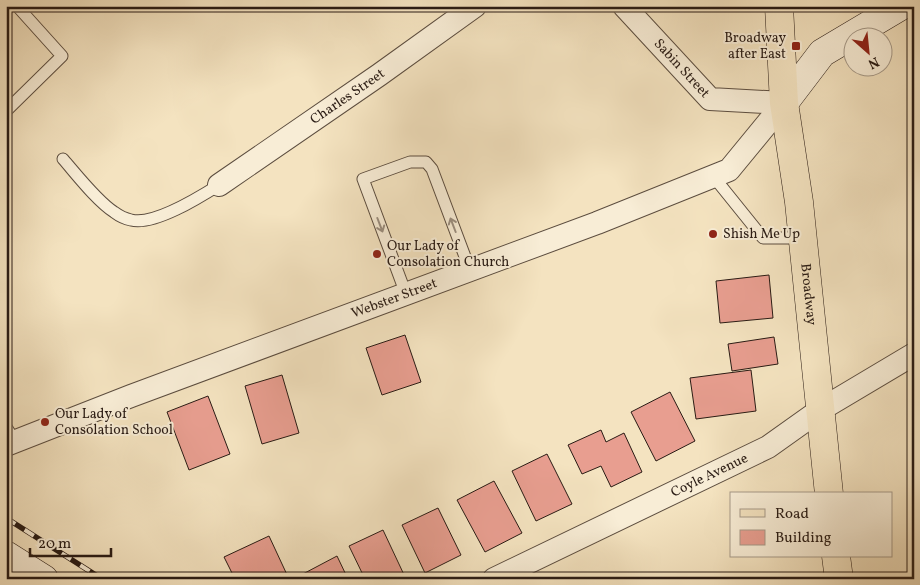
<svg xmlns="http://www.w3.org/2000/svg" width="920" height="585" viewBox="0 0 920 585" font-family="Vollkorn,serif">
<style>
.building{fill:#e89e90;stroke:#291b14}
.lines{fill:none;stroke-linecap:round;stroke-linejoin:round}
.service-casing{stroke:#5c4d3f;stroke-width:13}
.minor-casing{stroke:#5c4d3f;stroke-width:24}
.secondary-casing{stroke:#291b14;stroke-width:29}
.primary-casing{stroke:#291b14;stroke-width:29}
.service{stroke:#f8edd6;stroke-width:11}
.minor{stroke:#f8edd6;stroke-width:22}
.secondary{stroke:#f8edd6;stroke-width:28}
.primary{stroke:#f4e3c0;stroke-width:28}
.rail-casing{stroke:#291b14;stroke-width:5.5}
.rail{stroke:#f8edd6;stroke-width:4;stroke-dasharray:11;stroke-linecap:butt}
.oneway{stroke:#9b8e7f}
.poi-dot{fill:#8f2418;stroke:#f8edd6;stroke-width:2}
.labels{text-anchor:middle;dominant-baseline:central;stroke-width:4;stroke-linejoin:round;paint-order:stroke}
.poi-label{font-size:14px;fill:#291b14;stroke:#f8edd6;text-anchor:start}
.street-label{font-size:14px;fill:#291b14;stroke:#f8edd6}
</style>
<rect width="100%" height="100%" fill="#f4e3c0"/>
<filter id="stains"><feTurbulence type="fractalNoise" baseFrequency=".004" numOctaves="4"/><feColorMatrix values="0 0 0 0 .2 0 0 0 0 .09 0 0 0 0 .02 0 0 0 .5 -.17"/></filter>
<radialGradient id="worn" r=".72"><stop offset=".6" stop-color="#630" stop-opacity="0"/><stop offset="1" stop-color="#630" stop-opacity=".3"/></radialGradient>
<g class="building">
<path d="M769,275L773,318L720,323L716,281Z"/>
<path d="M405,335L421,382L382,395L366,348Z"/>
<path d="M774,337L778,364L732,371L728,344Z"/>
<path d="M751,370L756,411L696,419L690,378Z"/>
<path d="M282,375L299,433L262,444L245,386Z"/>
<path d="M670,392L695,441L656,461L631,412Z"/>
<path d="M208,396L230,454L189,470L167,412Z"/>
<path d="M601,430L606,442L624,433L642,472L611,487L601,466L582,474L568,445Z"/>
<path d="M547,454L572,504L536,521L512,471Z"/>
<path d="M494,481L522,533L485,552L457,500Z"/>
<path d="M438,508L461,555L425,573L402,525Z"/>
<path d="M383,530L406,579H365L349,546Z"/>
<path d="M269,536L289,579H235L224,557Z"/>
<path d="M337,556L348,579H303L301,575Z"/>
</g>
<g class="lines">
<g class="service-casing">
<g id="service">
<path d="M6,111L62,56L17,6"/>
<path d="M63,159C77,175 97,201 114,212C118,215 126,219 131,220C154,226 200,197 219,185"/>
<path d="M713,176L763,238H802"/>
<path d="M406,294L363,179L410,162H426L432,169L470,270"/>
<path d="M6,427L15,441"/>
</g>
</g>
<g class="minor-casing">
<g id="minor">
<path id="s1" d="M624,6L710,99L784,103"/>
<path id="s2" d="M219,185L379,75L475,6"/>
<path id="s3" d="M6,445L131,396L597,223L729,170L784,103"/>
<path id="s4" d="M494,579L768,447L820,410L914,354"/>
</g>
</g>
<g class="secondary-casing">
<g id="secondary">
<path d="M784,103L822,53L901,6"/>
<path d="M6,555L44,579"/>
</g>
</g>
<g class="primary-casing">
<g id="primary">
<path id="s5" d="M779,6L784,103L799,202L829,494"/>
<path d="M836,556L839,579"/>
</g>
</g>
<use href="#service" class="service"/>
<use href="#minor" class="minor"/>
<use href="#secondary" class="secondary"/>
<use href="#primary" class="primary"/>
<g class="rail-casing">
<path id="rail" d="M6,518L102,579"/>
</g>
<use href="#rail" class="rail"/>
</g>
<defs><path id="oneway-shaft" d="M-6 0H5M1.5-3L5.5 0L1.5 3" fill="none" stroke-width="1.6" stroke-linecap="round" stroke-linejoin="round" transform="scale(1.25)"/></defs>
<g class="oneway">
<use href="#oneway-shaft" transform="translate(380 225) rotate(69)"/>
<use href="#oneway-shaft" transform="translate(453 225) rotate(-111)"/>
</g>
<g class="poi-dot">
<rect x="791" y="41" width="10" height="10" rx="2.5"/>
<circle cx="713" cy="234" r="5"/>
<circle cx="377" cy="254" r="5"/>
<circle cx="45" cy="422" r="5"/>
</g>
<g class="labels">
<g class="poi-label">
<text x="786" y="38" text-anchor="end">Broadway<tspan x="786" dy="16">after East</tspan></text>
<text x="723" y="234">Shish Me Up</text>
<text x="387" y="246">Our Lady of<tspan x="387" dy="16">Consolation Church</tspan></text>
<text x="55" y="414">Our Lady of<tspan x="55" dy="16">Consolation School</tspan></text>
</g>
<g class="street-label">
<text stroke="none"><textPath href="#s1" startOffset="85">Sabin Street</textPath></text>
<text stroke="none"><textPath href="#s2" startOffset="156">Charles Street</textPath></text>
<text stroke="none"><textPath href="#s5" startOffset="290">Broadway</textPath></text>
<text stroke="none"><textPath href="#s3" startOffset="415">Webster Street</textPath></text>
<text stroke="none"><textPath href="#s4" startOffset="239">Coyle Avenue</textPath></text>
</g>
</g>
<rect width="920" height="585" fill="none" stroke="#f4e3c0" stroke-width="25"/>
<rect x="8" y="8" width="905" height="570" fill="none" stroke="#291b14" stroke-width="2.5"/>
<rect x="12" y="12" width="895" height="560" fill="none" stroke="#291b14"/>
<rect x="730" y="492" width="162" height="65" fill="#f8edd6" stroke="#a59988"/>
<rect x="740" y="509" width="25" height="8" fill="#f4e3c0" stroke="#a59988"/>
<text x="775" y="518" font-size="15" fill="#291b14">Road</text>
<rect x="740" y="530" width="25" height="15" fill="#e89e90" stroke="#a59988"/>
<text x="775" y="542" font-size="15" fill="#291b14">Building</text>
<g transform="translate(868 52) rotate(153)"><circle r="24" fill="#f8edd6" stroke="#a59988"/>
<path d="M0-4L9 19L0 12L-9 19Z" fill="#8f2418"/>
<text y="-8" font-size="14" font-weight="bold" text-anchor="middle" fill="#291b14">N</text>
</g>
<path d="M30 548v8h81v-8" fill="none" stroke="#291b14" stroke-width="2.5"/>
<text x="38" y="548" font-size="15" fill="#291b14" stroke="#f8edd6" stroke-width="4" paint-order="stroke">20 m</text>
<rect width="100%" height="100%" filter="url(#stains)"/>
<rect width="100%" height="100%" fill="url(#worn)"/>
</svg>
